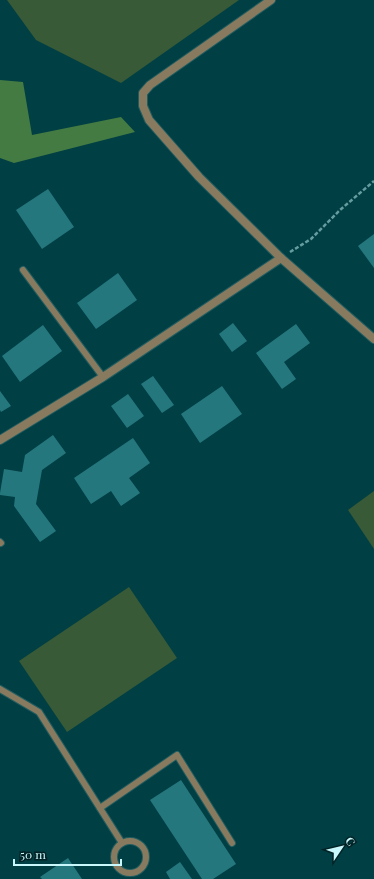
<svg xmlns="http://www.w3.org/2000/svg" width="374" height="879" viewBox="0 0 374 879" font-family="'Playfair Display',serif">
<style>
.green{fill:#385a37}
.forest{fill:#447b42}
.building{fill:#25777e}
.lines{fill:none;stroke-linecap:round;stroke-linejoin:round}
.service-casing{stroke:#205d61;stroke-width:8}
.minor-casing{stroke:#205d61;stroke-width:10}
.path{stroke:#659ca0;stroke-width:2.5;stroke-dasharray:4 2;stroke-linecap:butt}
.service{stroke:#887a5e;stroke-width:6}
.minor{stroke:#887a5e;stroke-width:8}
</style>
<rect width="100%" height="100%" fill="#003f44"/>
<g class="green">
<path d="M7,0H239L121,83L36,40Z"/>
<path d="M374,491V549L348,510Z"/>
<path d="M129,587L177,658L67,732L19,661Z"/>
</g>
<path class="forest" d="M0,80L23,82L32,135L121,117L135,132L14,163L0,158Z"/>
<g class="building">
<path d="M48,189L74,227L42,249L16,210Z"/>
<path d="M374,234V268L358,246Z"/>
<path d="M118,273L137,300L96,329L77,303Z"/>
<path d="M233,323L247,341L232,352L219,334Z"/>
<path d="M296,324L310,343L284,362L296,379L282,389L256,353Z"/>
<path d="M43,325L62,351L20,382L2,356Z"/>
<path d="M153,376L174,405L162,413L141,384Z"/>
<path d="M222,386L242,414L200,443L181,414Z"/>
<path d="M0,391L11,406L1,412L0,410Z"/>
<path d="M128,394L144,416L127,428L111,406Z"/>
<path d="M53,435L66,453L42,470L36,504L56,531L40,542L14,506L15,497L0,495V493L4,469L22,472L25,455Z"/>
<path d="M133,438L150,463L129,478L140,493L121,506L111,491L91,504L74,478Z"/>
<path d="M181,780L236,864L213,879H202L150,800Z"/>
<path d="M68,858L82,879H42L40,877Z"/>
<path d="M180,862L192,879H170L166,872Z"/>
</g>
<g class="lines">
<g class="service-casing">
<g id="service">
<path d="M23,270L103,377"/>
<path d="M0,542L1,543"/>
<path d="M0,689L39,712L122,843"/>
<path d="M100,808L177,755L232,843"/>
<circle cx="130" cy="857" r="16"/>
</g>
</g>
<g class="minor-casing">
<g id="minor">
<path d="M271,0L150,85L143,93V106L149,120L199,177L281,258L374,339"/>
<path d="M0,440L103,377L281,258"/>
</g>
</g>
<path class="path" d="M290,252L311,239L340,210L374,181"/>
<use href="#service" class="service"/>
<use href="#minor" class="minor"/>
</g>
<g transform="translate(342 847) rotate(55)" stroke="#022326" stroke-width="3" paint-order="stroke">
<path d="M0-3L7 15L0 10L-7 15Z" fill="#c9f8fc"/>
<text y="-6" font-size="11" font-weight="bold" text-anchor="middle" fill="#c9f8fc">С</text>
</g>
<path d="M14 859v6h107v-6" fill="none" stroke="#c9f8fc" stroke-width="2"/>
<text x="20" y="859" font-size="12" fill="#c9f8fc" stroke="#022326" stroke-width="3" paint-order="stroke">50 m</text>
</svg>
